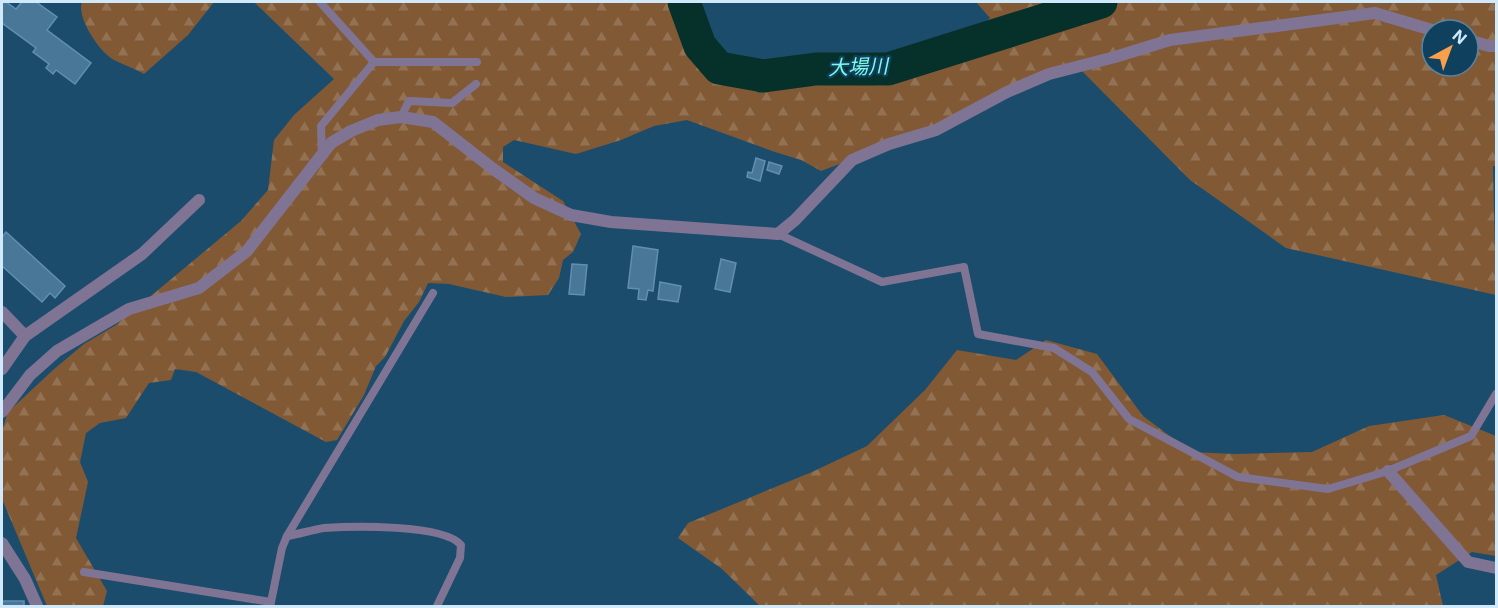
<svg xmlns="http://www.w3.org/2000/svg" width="1498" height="608" viewBox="0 0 1498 608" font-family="Inter,'Noto Sans JP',sans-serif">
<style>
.forest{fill:url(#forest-firs);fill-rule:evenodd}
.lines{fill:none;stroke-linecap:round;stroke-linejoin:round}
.river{stroke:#06302a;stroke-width:33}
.building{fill:#487798;stroke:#608fb2;stroke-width:1.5}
.service{stroke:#807495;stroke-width:8}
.minor{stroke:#807495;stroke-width:12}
.labels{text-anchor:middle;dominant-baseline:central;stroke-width:4.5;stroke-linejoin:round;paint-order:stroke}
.water-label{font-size:20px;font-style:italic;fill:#7efbe6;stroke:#0f415f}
</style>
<defs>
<pattern id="forest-firs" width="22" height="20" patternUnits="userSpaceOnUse" patternTransform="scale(1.5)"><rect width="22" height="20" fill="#825935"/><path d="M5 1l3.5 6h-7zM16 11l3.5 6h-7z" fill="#937153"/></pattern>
</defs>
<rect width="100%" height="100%" fill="#1c4c6b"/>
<g class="forest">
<path d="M82,2H214L188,35L144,74C134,68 124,65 114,60C100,53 76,17 82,2Z"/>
<path d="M254,2H675L702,63L759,93L910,55L976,32L990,18L976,2H1496V166H1493L1496,295L1286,248L1190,180L1078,67L858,157L821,171L801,160L772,151L687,120L654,126L621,140L576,154L514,140L503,147V162L563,201L581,234L573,252L563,260L559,278L548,295L506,297L449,284L428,283L419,302L404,321L385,357L376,366L364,395L337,440L326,442L196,372L175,369L171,380L149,383L126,418L100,423L86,433L80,462L88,482L76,538L107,591L103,606H47L2,499V430L8,412L53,370L84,344L116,325L241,221L268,190L274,140L294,115L334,79ZM1432,30H1468V66H1432Z"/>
<path d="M1046,340L1097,354L1143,416L1191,452L1235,454L1312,452L1369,426L1444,415L1496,436V556L1472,552L1436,575L1443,606H760L722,569L678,538L688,523L812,472L867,446L925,390L957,350L1016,360Z"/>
</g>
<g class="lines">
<path class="river" d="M684,2L700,46L719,68L764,76L816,69H888L1101,2"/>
</g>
<g class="building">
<path d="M2,2H6L16,9L22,2H36L57,17L47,30L91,63L75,84L56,70L53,74L46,68L49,64L33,52L36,48L2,23Z"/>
<path d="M756,158L765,161L760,181L747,177L748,172L752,173Z"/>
<path d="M769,162L782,166L779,174L767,170Z"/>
<path d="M6,232L65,286L55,298L50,293L42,302L2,266V237Z"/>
<path d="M633,246L658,250L653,291L648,290L646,300L638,299L639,289L628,288Z"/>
<path d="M721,259L736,263L730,292L715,289Z"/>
<path d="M572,264L587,265L584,295L569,294Z"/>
<path d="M660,282L681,286L678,302L658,299Z"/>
<rect x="2" y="601" width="22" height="5"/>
</g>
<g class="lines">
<g class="service">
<path d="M320,2L374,62"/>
<path d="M401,117L409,101L452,103L476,84"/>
<path d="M322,155L321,126L374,62H477"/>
<path d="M778,234L882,282L964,267L978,334L1054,348L1092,372L1129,419L1238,477L1328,489L1388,471L1471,436L1496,394"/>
<path d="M287,536L433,293"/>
<path d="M84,572L271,602L270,606"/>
<path d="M271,602L282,548L287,536C299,534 312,530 324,528C351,526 444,524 461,545L460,558L437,606"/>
</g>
<g class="minor">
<path d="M1468,40L1489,46H1496"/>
<path d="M2,312L25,336L2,369"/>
<path d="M25,336L142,254L199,200"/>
<path d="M2,412L30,375L57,351L129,309L199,288L247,251L331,143L351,131L378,120L401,117L433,122L492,168L534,198L571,215L611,222L778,234L795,220L852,160L889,144L936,130L1007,92L1049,74L1115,57L1170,40L1375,13L1432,30"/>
<path d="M1388,471L1468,562L1496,568"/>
<path d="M2,543L25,579L37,606"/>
</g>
</g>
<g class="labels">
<g class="water-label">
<text transform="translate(858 67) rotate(-2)">大場川</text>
</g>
</g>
<rect width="1498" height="608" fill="none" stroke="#d0e9fb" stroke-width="6"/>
<g transform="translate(1450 48) rotate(41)"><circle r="28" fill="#0f415f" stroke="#5c849d" stroke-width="1.5"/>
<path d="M0-4.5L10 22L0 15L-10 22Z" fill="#f9a04d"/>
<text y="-9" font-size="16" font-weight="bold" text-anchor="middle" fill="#d0e9fb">N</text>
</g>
</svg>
